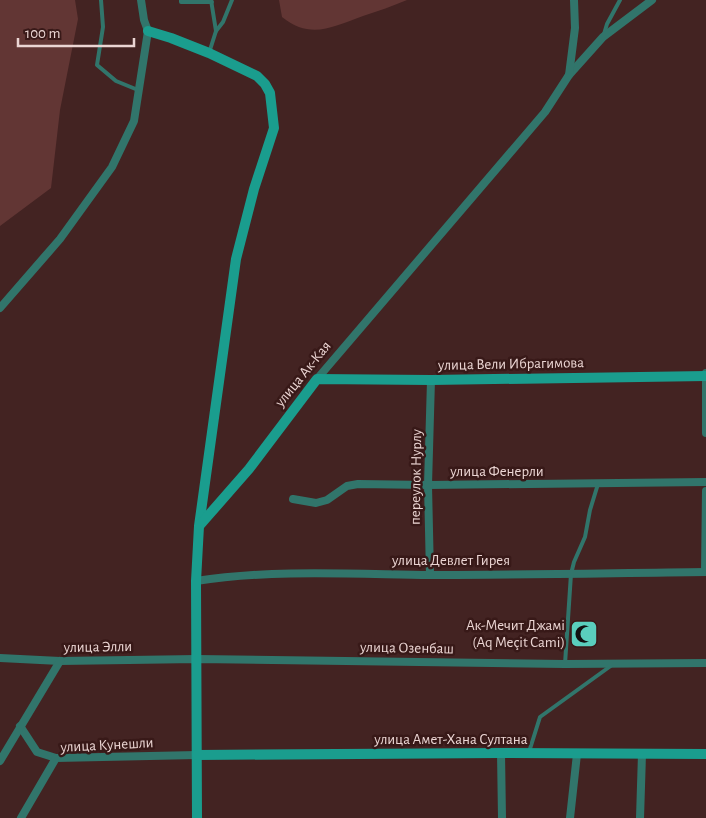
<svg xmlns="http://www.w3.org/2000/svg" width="706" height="818" viewBox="0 0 706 818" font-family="'Alegreya Sans',sans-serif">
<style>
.green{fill:#623634}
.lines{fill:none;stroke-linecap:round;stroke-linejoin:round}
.lane{stroke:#31756b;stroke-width:4}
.street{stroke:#31756b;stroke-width:8}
.secondary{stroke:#1a9d8e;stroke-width:10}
.labels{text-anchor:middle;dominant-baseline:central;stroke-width:5;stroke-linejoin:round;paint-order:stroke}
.street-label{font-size:15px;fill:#ebd5d3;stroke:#381918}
.poi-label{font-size:15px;fill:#ebd5d3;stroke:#381918;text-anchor:end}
</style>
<rect width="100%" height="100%" fill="#432322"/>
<g class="green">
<path d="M0,0H75L78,19L60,110L51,188L0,226Z"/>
<path d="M279,0H407C393,6 378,11 363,16C332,27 311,40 282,17Z"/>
</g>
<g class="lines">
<g class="lane">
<path d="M101,0L103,27L97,65L116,81L138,90"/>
<path d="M181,0V2H212"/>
<path d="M216,31L223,22L232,0"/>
<path d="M604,34L607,24L620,0"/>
<path d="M209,53L216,31L211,0"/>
<path d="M565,664L571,574L574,562L585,537L590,510L598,484"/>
<path d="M529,752L540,717L612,665"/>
</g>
<g class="street">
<path d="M569,75L603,37L652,0"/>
<path d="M0,308L60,239L112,167L134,121L148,31L144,20L141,0"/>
<path d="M706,373V433"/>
<path d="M317,379L545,112L569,75L575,28L574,0"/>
<path d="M293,499L316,503L327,500L347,486L358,484L428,485L706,482"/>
<path d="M705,572L706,491"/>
<path d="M430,575L428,485L431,380"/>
<path d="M196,581C274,569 352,574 430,575C522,575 614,573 706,572"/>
<path d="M0,658L60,661L197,659L565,664L706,663"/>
<path d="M20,726L37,752L56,758"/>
<path d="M501,753L502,818"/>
<path d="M0,761L60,661"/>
<path d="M21,818L56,758L197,755"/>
<path d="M570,818L577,754"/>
<path d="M640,818L642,754"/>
</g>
<g class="secondary">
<path d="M148,31L171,38L209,53L257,76L265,84L270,93L274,128L254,189L236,259L199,526L196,581L197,818"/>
<path d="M200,525L249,469L317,379L431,380L706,376"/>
<path d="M197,755L501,753L706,754"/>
</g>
</g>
<defs>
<g id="mosque-square" transform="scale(1.4375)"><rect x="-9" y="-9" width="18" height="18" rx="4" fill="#5acebd" stroke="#381918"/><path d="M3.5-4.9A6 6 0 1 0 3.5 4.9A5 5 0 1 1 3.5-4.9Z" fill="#111"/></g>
</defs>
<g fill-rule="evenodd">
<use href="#mosque-square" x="584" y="634"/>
</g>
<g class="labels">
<g class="street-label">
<text transform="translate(511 364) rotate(-1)">улица Вели Ибрагимова</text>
<text transform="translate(303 374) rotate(-51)">улица Ак-Кая</text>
<text x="497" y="471">улица Фенерли</text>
<text transform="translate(416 477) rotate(-89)">переулок Нурлу</text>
<text x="451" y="560">улица Девлет Гирея</text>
<text transform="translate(98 647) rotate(-1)">улица Элли</text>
<text transform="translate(407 648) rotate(1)">улица Озенбаш</text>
<text x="451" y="739">улица Амет-Хана Султана</text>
<text transform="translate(107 745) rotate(-3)">улица Кунешли</text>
</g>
<g class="poi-label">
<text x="565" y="625">Ак-Мечит Джамі<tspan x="565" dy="17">(Aq Meçit Cami)</tspan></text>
</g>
</g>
<path d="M18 38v8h116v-8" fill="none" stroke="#ebd5d3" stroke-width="2.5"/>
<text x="25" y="38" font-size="15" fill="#ebd5d3" stroke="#381918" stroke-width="4" paint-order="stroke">100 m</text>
</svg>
